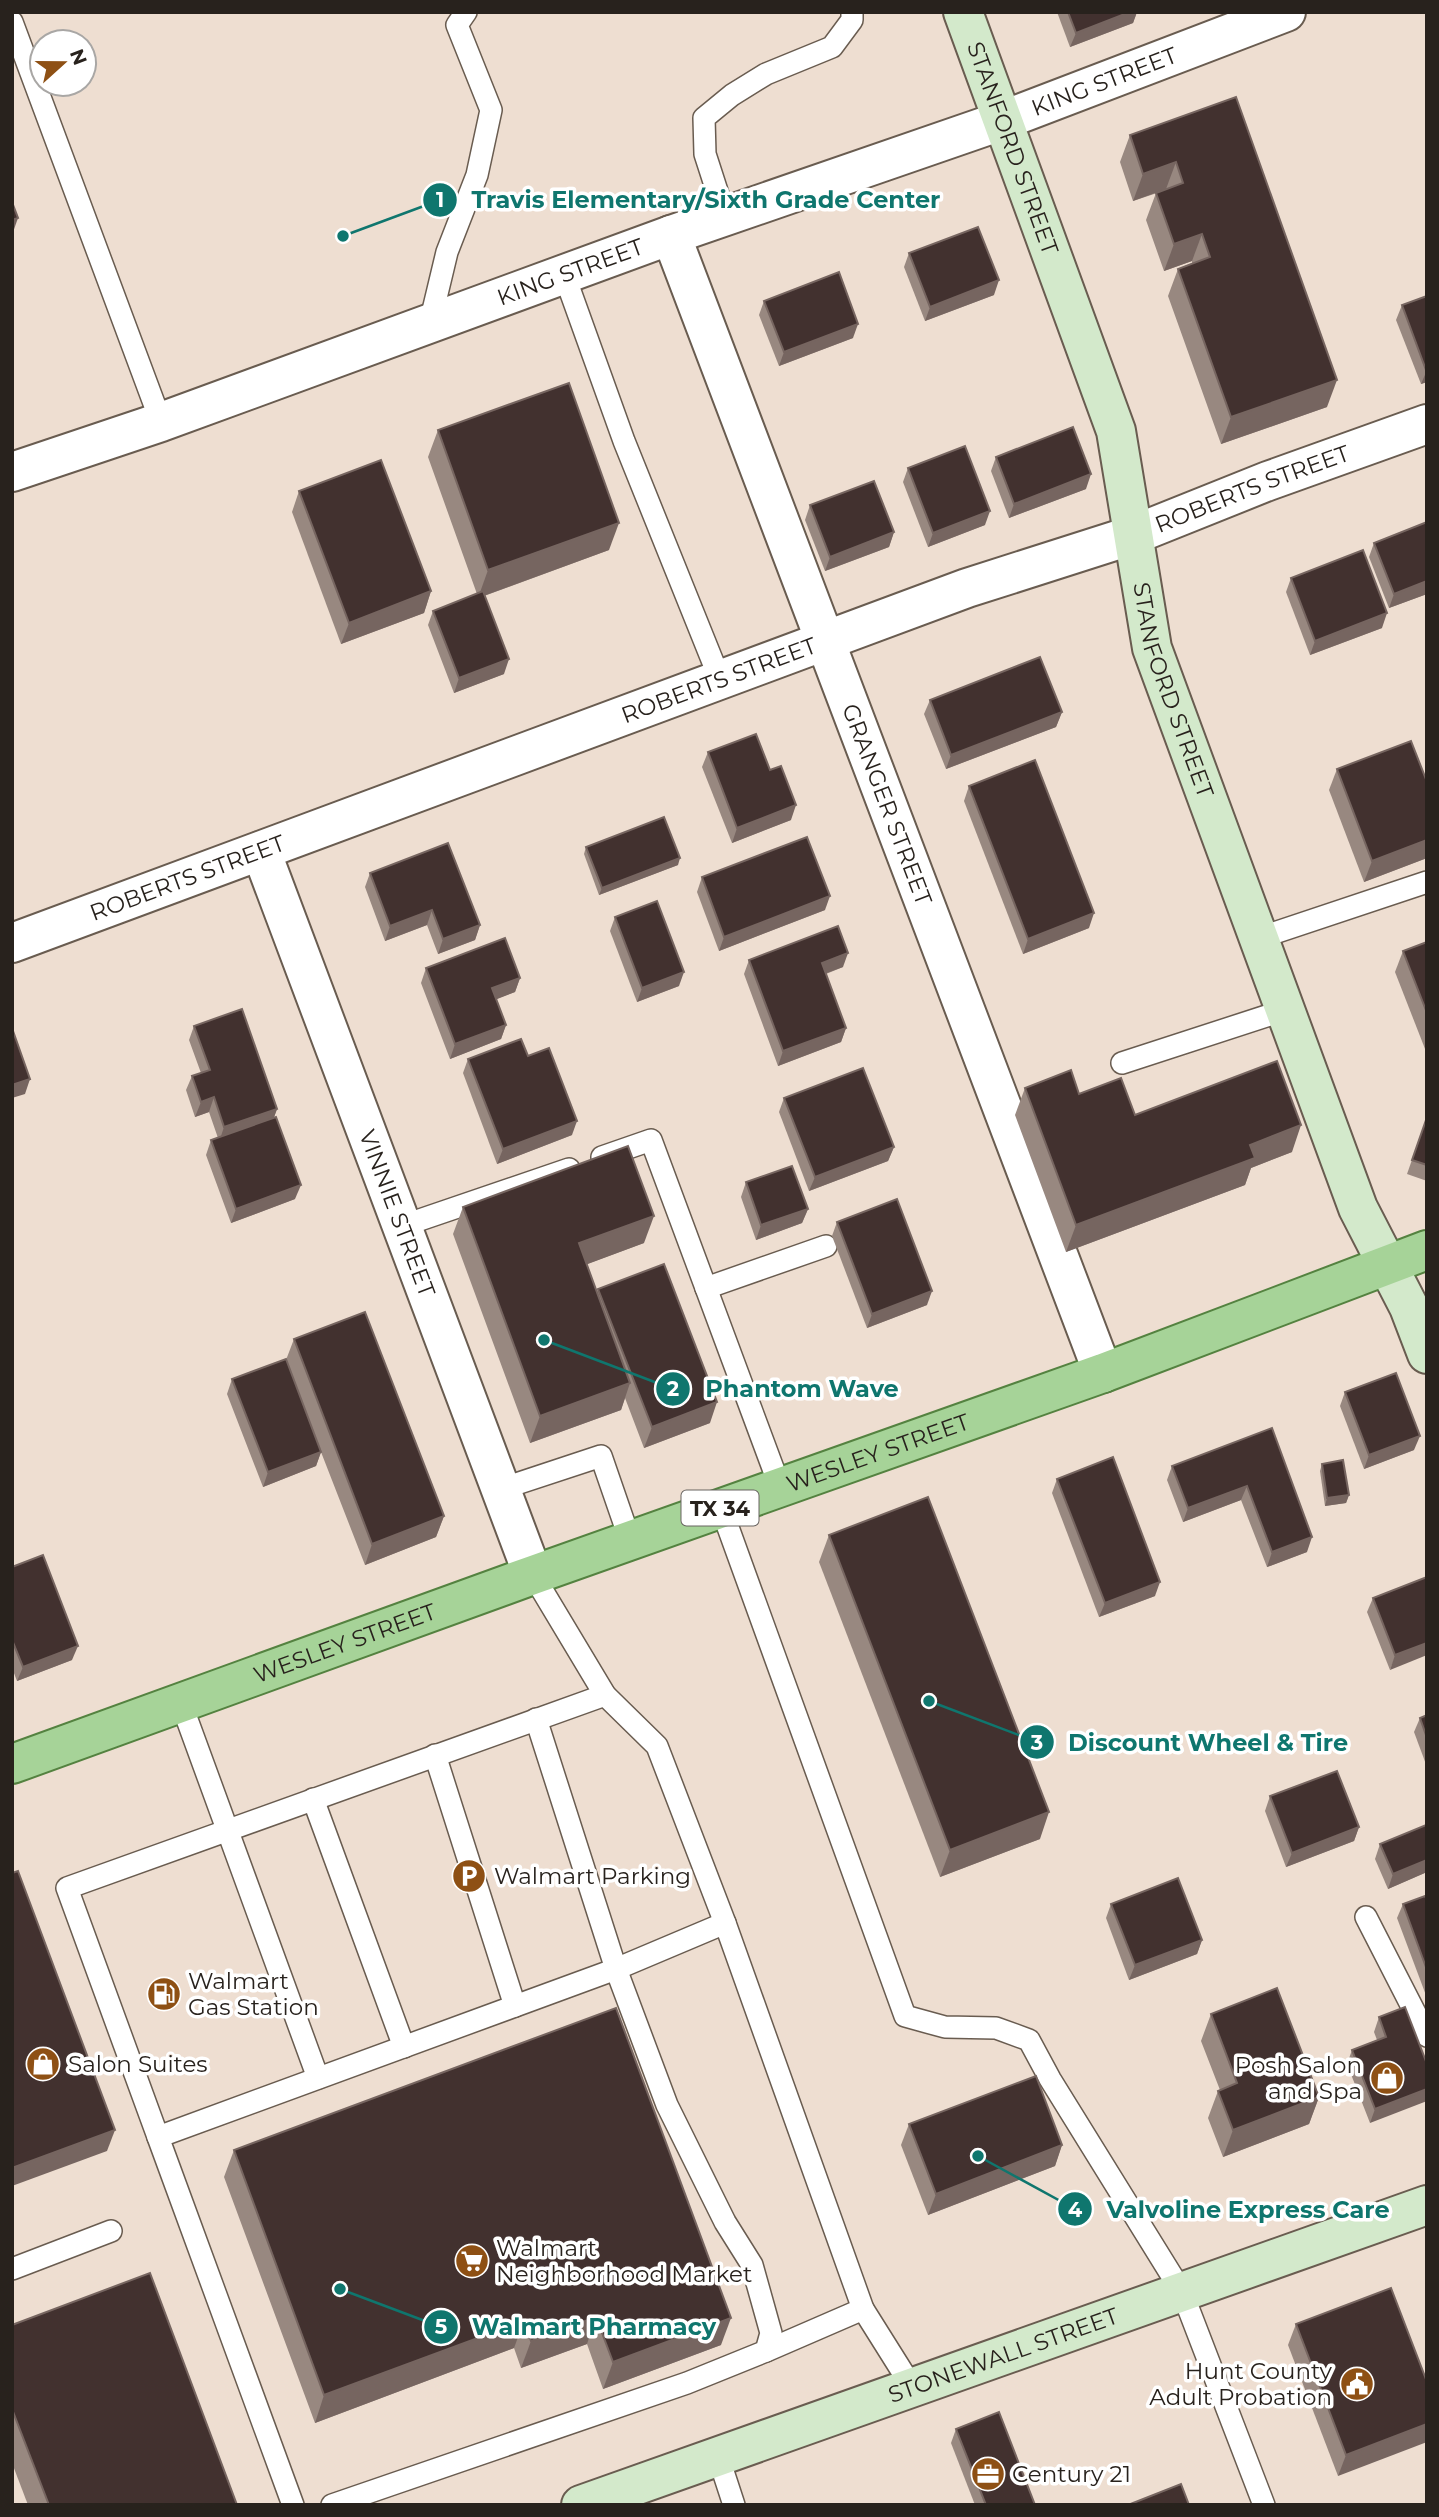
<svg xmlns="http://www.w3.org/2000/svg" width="1439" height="2517" viewBox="0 0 1439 2517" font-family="Montserrat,sans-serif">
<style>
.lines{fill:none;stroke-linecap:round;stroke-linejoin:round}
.lane-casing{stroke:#695c50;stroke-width:24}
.street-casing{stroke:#695c50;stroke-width:42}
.secondary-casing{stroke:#695c50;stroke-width:42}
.primary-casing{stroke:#548240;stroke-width:42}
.lane{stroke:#fff;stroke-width:21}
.street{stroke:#fff;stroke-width:38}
.secondary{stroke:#d3e9cb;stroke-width:38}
.primary{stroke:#a6d398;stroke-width:38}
.wall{fill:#988880}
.shaded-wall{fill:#766560}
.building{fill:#42312f;stroke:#766560;stroke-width:2}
.labels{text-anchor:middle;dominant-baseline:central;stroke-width:7;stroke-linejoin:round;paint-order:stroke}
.shield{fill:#fff;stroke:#686461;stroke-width:2}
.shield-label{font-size:21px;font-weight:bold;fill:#28221d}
.street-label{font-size:23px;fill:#28221d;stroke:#fff}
.poi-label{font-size:23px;fill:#28221d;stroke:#fff;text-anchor:start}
.leader{fill:none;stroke:#0f766e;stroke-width:2.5}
.callout-dot{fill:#0f766e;stroke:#fff;stroke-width:2.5}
.mark-label{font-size:21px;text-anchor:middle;font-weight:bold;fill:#fff}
.callout-label{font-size:24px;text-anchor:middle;font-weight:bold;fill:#0f766e;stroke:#fff;stroke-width:7;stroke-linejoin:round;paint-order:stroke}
</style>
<rect width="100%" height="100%" fill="#eeded1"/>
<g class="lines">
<g class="lane-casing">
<g id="lane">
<path d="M12,22L161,422"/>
<path d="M725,216L705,154L704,118L732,95L766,74L832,47L852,20V12"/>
<path d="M564,274L624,441L721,682"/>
<path d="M430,323L447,252L477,175L491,110L457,25L466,12"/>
<path d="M1259,938L1427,882"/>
<path d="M1122,1063L1285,1010"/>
<path d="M602,1157L651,1140L780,1487"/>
<path d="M402,1226L569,1169"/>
<path d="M706,1288L826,1246"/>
<path d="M501,1489L601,1456L630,1540"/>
<path d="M721,1508L905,2016L945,2027L996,2028L1029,2040L1050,2079L1182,2292L1264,2505"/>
<path d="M533,1575L605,1695L657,1746L725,1923L863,2309L912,2387"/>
<path d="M181,1703L318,2078"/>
<path d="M435,1755L515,2006"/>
<path d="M313,1799L404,2047"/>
<path d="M1366,1917L1427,2036"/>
<path d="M158,2137L67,1888L605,1695"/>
<path d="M12,2269L111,2231"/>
<path d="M766,2351L863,2309"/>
<path d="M718,2456L734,2505"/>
<path d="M293,2505L158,2137L616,1969L725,1923"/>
<path d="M332,2505L687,2383L766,2351L771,2333L752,2265L725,2222L667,2105L616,1969L536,1719"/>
</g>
</g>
<g class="street-casing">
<g id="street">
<path id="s1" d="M671,235L1103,1373"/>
<path id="s2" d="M12,472L161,422L671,235L1001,121L1286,12"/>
<path id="s3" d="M261,851L533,1575"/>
<path id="s4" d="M12,943L967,588L1133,535L1268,481L1427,424"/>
</g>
</g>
<g class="secondary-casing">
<g id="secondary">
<path id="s5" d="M963,12L1116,431L1152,648L1358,1208L1409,1307L1427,1354"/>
<path id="s6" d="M581,2505L1427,2205"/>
</g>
</g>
<g class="primary-casing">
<g id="primary">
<path id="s7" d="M12,1764L533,1575L1103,1373L1427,1250"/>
</g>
</g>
<use href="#lane" class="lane"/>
<use href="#street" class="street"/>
<use href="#secondary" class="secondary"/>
<use href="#primary" class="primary"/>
</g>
<g class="wall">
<path d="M1057,12H1137L1133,23L1070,47Z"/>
<path d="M1236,97L1327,407L1221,444L1168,296L1178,269L1192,263V261L1164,271L1146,220L1156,193L1166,190L1133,201L1120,162L1130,135Z"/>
<path d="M909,253L994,295L925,321L904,267Z"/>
<path d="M1427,296V382L1421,384L1396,320L1402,305Z"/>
<path d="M764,301L853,338L779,366L759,315Z"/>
<path d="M438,430L609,550L484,596L504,674L454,693L428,625L433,611L477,594L428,457Z"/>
<path d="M996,457L1086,489L1009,518L991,471Z"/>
<path d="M908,468L985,525L928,547L903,482Z"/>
<path d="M299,491L431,591L424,613L341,644L292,512Z"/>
<path d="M810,505L894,532L889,547L825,571L805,520Z"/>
<path d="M1427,522V594L1389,608L1369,557L1374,543Z"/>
<path d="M1291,578L1382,628L1310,655L1286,592Z"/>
<path d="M930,700L1062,712L1056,727L946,769L924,714Z"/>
<path d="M708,752L770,770L791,820L732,843L702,767Z"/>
<path d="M1337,769L1427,782V858L1364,882L1329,790Z"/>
<path d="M969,786L1089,928L1023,954L964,801Z"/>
<path d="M586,847L678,865L599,895L584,854Z"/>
<path d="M370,873L480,925L475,940L438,954L427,925L385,941L365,887Z"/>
<path d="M702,877L825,910L719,951L697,892Z"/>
<path d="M615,917L679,986L637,1002L610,931Z"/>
<path d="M1427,942V1054L1395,972L1403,951Z"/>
<path d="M749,960L843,967L826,974L846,1028L841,1042L778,1066L744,974Z"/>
<path d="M426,968L520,978L515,992L496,999L506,1025L501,1039L450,1059L421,983Z"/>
<path d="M194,1026L277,1109L274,1117L295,1199L231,1223L206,1155L211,1140L218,1138L209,1112L195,1117L186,1090L192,1076L201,1073L189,1040Z"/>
<path d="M528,1056L572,1135L497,1164L463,1073L468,1059Z"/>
<path d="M1025,1088L1079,1094L1135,1115L1292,1152L1251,1168L1245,1185L1066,1252L1015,1115Z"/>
<path d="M784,1098L894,1147L888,1161L809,1191L779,1112Z"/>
<path d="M1426,1120H1427V1181L1407,1174Z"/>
<path d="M746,1182L808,1209L802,1223L756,1240L741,1197Z"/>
<path d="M463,1207L644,1243L587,1264L597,1292L598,1289L710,1423L644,1448L625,1398L621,1410L530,1443L453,1234Z"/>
<path d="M837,1222L927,1305L867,1328L832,1236Z"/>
<path d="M294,1339L444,1516L436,1537L365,1565L321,1452L316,1466L263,1487L227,1394L232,1379L286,1360Z"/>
<path d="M1345,1392L1414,1450L1364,1469L1340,1406Z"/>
<path d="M1272,1428L1307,1552L1267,1567L1241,1500L1183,1522L1167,1480L1172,1466Z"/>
<path d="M1322,1464L1349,1495L1346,1503L1325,1506L1320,1471Z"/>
<path d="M1057,1479L1155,1596L1099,1617L1052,1493Z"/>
<path d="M829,1535L1040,1839L940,1877L819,1562Z"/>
<path d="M12,1567L72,1660L17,1681L12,1668Z"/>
<path d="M1427,1577L1390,1670L1367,1612L1373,1598Z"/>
<path d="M1427,1715V1767L1414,1732L1420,1718Z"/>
<path d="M1270,1796L1359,1827L1354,1841L1286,1867L1265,1811Z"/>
<path d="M1427,1828V1872L1388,1889L1375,1859L1380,1844Z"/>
<path d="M1427,1900V1998L1397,1918L1403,1904Z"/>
<path d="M1111,1904L1202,1940L1197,1954L1129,1980L1106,1918Z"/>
<path d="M1211,2014L1319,2097L1309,2124L1223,2157L1208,2118L1218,2091L1220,2090L1201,2041Z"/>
<path d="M1379,2017L1427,2064L1370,2123L1347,2064L1352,2050L1377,2040L1374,2032Z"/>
<path d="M909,2124L1062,2145L1055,2166L928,2215L901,2145Z"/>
<path d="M234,2150L721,2345L603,2389L587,2344L521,2368L514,2348L315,2423L224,2177Z"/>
<path d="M1296,2324L1427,2382L1338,2476L1288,2345Z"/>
<path d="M12,2325L237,2505H28L12,2463Z"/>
<path d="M956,2429L1035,2505H975L951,2443Z"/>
</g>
<g class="shaded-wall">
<path d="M1130,12H1137L1133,23L1070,47L1076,33Z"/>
<path d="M1176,162L1166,189L1133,201L1143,174Z"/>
<path d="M18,218L12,235V220Z"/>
<path d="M1202,234L1192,261L1164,271L1174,244Z"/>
<path d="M999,280L994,295L925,321L930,307Z"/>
<path d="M858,324L853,338L779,366L784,352Z"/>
<path d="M1427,370V382L1421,384Z"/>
<path d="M1337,380L1327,407L1221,444L1231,417Z"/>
<path d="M1091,474L1086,489L1009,518L1014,504Z"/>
<path d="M990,511L985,525L928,547L933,533Z"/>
<path d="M619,523L609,550L478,598L488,570Z"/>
<path d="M894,532L889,547L825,571L830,557Z"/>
<path d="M1427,581V594L1389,608L1394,594Z"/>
<path d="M431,591L424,613L341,644L349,623Z"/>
<path d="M1387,613L1382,628L1310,655L1315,641Z"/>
<path d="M509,659L504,674L454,693L459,678Z"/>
<path d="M1062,712L1056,727L946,769L951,755Z"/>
<path d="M796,805L791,820L732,843L737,828Z"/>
<path d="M1427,840V858L1364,882L1372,861Z"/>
<path d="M680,858L678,865L599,895L602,888Z"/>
<path d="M830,896L825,910L719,951L724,937Z"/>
<path d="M432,910L427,925L385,941L390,926Z"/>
<path d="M1094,913L1089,928L1023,954L1028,939Z"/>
<path d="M480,925L475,940L438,954L443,939Z"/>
<path d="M848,953L843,967L816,977L822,963Z"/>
<path d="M684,972L679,986L637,1002L642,988Z"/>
<path d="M520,978L515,992L487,1003L492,988Z"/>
<path d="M506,1025L501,1039L450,1059L455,1044Z"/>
<path d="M846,1028L841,1042L778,1066L783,1051Z"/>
<path d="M30,1079L25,1094L12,1098V1085Z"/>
<path d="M214,1097L209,1112L195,1117L201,1102Z"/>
<path d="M277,1109L272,1123L219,1142L224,1127Z"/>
<path d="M577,1121L572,1135L497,1164L503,1149Z"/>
<path d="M1301,1125L1292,1152L1251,1168L1245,1185L1066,1252L1076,1225L1250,1145Z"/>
<path d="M894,1147L888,1161L809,1191L815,1177Z"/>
<path d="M301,1185L295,1199L231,1223L236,1209Z"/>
<path d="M808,1209L802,1223L756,1240L761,1225Z"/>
<path d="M654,1216L644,1243L569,1271L579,1243Z"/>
<path d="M932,1291L927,1305L867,1328L872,1314Z"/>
<path d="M630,1383L621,1410L530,1443L540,1416Z"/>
<path d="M717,1402L710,1423L644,1448L652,1427Z"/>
<path d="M1420,1436L1414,1450L1364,1469L1369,1455Z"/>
<path d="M321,1452L316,1466L263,1487L268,1472Z"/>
<path d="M1247,1486L1241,1500L1183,1522L1188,1508Z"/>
<path d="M1349,1495L1346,1503L1325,1506L1327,1498Z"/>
<path d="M444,1516L436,1537L365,1565L372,1544Z"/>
<path d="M1312,1537L1307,1552L1267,1567L1272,1552Z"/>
<path d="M1160,1582L1155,1596L1099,1617L1105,1603Z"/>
<path d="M1427,1643V1655L1390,1670L1395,1655Z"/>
<path d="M78,1646L72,1660L17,1681L23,1667Z"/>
<path d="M1049,1812L1040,1839L940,1877L950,1850Z"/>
<path d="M1359,1827L1354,1841L1286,1867L1292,1853Z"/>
<path d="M1427,1860V1872L1388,1889L1393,1874Z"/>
<path d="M1202,1940L1197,1954L1129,1980L1135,1965Z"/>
<path d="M1427,2089V2101L1370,2123L1375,2109Z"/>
<path d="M1319,2097L1309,2124L1223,2157L1233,2130Z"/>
<path d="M115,2130L107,2151L12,2186V2168Z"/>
<path d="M1062,2145L1055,2166L928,2215L936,2194Z"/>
<path d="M596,2317L587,2344L521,2368L531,2341Z"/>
<path d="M731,2318L721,2345L603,2389L613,2362Z"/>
<path d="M524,2321L514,2348L315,2423L324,2395Z"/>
<path d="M1427,2424V2442L1338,2476L1346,2455Z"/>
</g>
<g class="building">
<path d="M1068,12H1130L1076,33Z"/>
<path d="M1236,97L1337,380L1231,417L1178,269L1210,257L1202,234L1174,244L1156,193L1183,183L1176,162L1143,174L1130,135Z"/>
<path d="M12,202L18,218L12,220Z"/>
<path d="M978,227L999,280L930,307L909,253Z"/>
<path d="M839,272L858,324L784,352L764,301Z"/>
<path d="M1427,296V370H1426L1402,305Z"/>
<path d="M569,383L619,523L488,570L438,430Z"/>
<path d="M1073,427L1091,474L1014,504L996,457Z"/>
<path d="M965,446L990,511L933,533L908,468Z"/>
<path d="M381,460L431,591L349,623L299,491Z"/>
<path d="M874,481L894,532L830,557L810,505Z"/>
<path d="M1427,522V581L1394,594L1374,543Z"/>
<path d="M1363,550L1387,613L1315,641L1291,578Z"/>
<path d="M483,591L509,659L459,678L433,611Z"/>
<path d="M1040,657L1062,712L951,755L930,700Z"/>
<path d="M756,734L770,770L781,766L796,805L737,828L708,752Z"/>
<path d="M1411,741L1427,782V840L1372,861L1337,769Z"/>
<path d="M1035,760L1094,913L1028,939L969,786Z"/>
<path d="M664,817L680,858L602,888L586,847Z"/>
<path d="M807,837L830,896L724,937L702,877Z"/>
<path d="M448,843L480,925L443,939L432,910L390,926L370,873Z"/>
<path d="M657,901L684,972L642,988L615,917Z"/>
<path d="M838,926L848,953L822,963L846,1028L783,1051L749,960Z"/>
<path d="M505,938L520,978L492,988L506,1025L455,1044L426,968Z"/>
<path d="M1427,942V1013L1403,951Z"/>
<path d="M242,1009L277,1109L224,1127L214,1097L201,1102L192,1076L210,1070L194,1026Z"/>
<path d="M12,1031H13L30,1079L12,1085Z"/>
<path d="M521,1039L528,1056L549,1048L577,1121L503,1149L468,1059Z"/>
<path d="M1277,1061L1301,1125L1250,1145L1255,1158L1076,1225L1025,1088L1071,1070L1079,1094L1121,1078L1135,1115Z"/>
<path d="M863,1068L894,1147L815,1177L784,1098Z"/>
<path d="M276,1117L301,1185L236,1209L211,1140Z"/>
<path d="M1426,1120H1427V1165L1412,1160Z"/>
<path d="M628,1146L654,1216L579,1243L630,1383L540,1416L463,1207Z"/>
<path d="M792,1166L808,1209L761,1225L746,1182Z"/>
<path d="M897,1199L932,1291L872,1314L837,1222Z"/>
<path d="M664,1264L717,1402L652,1427L598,1289Z"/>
<path d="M365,1312L444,1516L372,1544L294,1339Z"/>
<path d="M286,1359L321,1452L268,1472L232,1379Z"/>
<path d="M1396,1373L1420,1436L1369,1455L1345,1392Z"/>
<path d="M1272,1428L1312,1537L1272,1552L1247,1486L1188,1508L1172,1466Z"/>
<path d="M1113,1457L1160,1582L1105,1603L1057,1479Z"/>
<path d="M1343,1460L1349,1495L1327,1498L1322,1464Z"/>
<path d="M928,1497L1049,1812L950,1850L829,1535Z"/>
<path d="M43,1555L78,1646L23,1667L12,1640V1567Z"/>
<path d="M1427,1577V1643L1395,1655L1373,1598Z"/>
<path d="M1427,1715V1738L1420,1718Z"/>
<path d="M1337,1771L1359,1827L1292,1853L1270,1796Z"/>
<path d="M1426,1825L1427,1828V1860L1393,1874L1380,1844Z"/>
<path d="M18,1871L115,2130L12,2168V1873Z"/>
<path d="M1178,1878L1202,1940L1135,1965L1111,1904Z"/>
<path d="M1425,1896L1427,1900V1970L1403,1904Z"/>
<path d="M1277,1988L1319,2097L1233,2130L1218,2091L1237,2083L1211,2014Z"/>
<path d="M1405,2007L1427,2064V2089L1375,2109L1352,2050L1386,2037L1379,2017Z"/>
<path d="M616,2008L731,2318L613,2362L596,2317L531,2341L524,2321L324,2395L234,2150Z"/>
<path d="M1036,2076L1062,2145L936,2194L909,2124Z"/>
<path d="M150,2273L237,2505H49L12,2409V2325Z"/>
<path d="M1391,2288L1427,2382V2424L1346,2455L1296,2324Z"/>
<path d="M999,2412L1035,2505H986L956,2429Z"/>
<path d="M1181,2484L1189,2505H1128Z"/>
</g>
<defs>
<g id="parking-disc" transform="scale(1.75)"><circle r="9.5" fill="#8e5014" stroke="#fff"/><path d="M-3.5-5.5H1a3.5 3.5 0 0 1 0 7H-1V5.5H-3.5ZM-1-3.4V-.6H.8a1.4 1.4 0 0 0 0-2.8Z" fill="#fff"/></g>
<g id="fuel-disc" transform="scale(1.75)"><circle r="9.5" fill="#8e5014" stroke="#fff"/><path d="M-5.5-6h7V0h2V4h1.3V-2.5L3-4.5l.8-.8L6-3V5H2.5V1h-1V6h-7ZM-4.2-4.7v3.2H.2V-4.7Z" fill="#fff"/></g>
<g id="shop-disc" transform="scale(1.75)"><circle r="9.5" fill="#8e5014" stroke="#fff"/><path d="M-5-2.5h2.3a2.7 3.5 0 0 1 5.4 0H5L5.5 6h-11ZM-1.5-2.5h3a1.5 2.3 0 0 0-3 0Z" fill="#fff"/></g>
<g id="supermarket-disc" transform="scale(1.75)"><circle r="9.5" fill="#8e5014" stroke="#fff"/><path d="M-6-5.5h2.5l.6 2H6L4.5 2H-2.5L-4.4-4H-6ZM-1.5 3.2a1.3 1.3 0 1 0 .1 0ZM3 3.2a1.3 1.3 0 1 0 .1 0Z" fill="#fff"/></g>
<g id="civic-disc" transform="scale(1.75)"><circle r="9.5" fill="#8e5014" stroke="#fff"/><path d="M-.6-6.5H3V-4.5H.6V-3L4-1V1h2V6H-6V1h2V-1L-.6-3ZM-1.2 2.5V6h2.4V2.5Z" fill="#fff"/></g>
<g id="office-disc" transform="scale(1.75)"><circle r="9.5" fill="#8e5014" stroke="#fff"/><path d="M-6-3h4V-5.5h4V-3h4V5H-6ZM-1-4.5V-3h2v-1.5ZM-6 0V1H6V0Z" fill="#fff"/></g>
</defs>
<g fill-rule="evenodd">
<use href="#parking-disc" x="469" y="1876"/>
<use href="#fuel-disc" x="164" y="1994"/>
<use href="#shop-disc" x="43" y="2064"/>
<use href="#shop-disc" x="1387" y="2078"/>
<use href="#supermarket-disc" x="472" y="2261"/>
<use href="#civic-disc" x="1357" y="2384"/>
<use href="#office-disc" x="988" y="2474"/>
</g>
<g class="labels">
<rect class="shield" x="681.5" y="1490.5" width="77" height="35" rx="5"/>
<g class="shield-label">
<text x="720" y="1508">TX 34</text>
</g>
<g class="street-label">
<text stroke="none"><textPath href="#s2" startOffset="1160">KING STREET</textPath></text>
<text stroke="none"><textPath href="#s5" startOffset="145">STANFORD STREET</textPath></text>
<text stroke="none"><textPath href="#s2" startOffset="593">KING STREET</textPath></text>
<text stroke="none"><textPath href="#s4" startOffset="1321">ROBERTS STREET</textPath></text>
<text stroke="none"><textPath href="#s4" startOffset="754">ROBERTS STREET</textPath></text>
<text stroke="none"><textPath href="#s5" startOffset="712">STANFORD STREET</textPath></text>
<text stroke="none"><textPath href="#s1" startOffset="609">GRANGER STREET</textPath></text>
<text stroke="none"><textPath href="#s4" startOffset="187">ROBERTS STREET</textPath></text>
<text stroke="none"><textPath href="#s3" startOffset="387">VINNIE STREET</textPath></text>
<text stroke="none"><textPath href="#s7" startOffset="920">WESLEY STREET</textPath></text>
<text stroke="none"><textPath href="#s7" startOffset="354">WESLEY STREET</textPath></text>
<text stroke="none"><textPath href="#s6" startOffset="448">STONEWALL STREET</textPath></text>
</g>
<g class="poi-label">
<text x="494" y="1876">Walmart Parking</text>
<text x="188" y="1981">Walmart<tspan x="188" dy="26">Gas Station</tspan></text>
<text x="68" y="2064">Salon Suites</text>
<text x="1362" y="2065" text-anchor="end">Posh Salon<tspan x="1362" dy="26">and Spa</tspan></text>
<text x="496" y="2248">Walmart<tspan x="496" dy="26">Neighborhood Market</tspan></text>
<text x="1332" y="2371" text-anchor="end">Hunt County<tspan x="1332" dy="26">Adult Probation</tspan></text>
<text x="1012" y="2474">Century 21</text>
</g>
</g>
<path class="leader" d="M343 236L440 200M544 1340L673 1389M929 1701L1037 1742M978 2156L1075 2209M340 2289L441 2327"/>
<g class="callout-dot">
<circle cx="343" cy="236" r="7"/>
<circle cx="544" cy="1340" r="7"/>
<circle cx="929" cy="1701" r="7"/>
<circle cx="978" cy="2156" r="7"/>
<circle cx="340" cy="2289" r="7"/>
<circle cx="440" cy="200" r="18"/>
<circle cx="673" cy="1389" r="18"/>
<circle cx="1037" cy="1742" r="18"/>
<circle cx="1075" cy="2209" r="18"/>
<circle cx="441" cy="2327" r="18"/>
</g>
<g class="mark-label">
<text x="440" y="207">1</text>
<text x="673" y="1396">2</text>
<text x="1037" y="1750">3</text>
<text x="1075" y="2217">4</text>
<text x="441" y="2334">5</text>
</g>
<g class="callout-label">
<text x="706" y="208">Travis Elementary/Sixth Grade Center</text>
<text x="802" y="1397">Phantom Wave</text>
<text x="1208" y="1751">Discount Wheel &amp; Tire</text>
<text x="1248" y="2218">Valvoline Express Care</text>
<text x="594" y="2335">Walmart Pharmacy</text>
</g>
<rect width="1439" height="2517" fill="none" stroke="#28221d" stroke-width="28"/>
<g transform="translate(63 63) rotate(69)"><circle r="33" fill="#ffffff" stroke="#a9a7a5" stroke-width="2"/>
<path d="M0-5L12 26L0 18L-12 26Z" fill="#8e5014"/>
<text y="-10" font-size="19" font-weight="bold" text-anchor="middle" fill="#28221d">N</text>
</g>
</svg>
